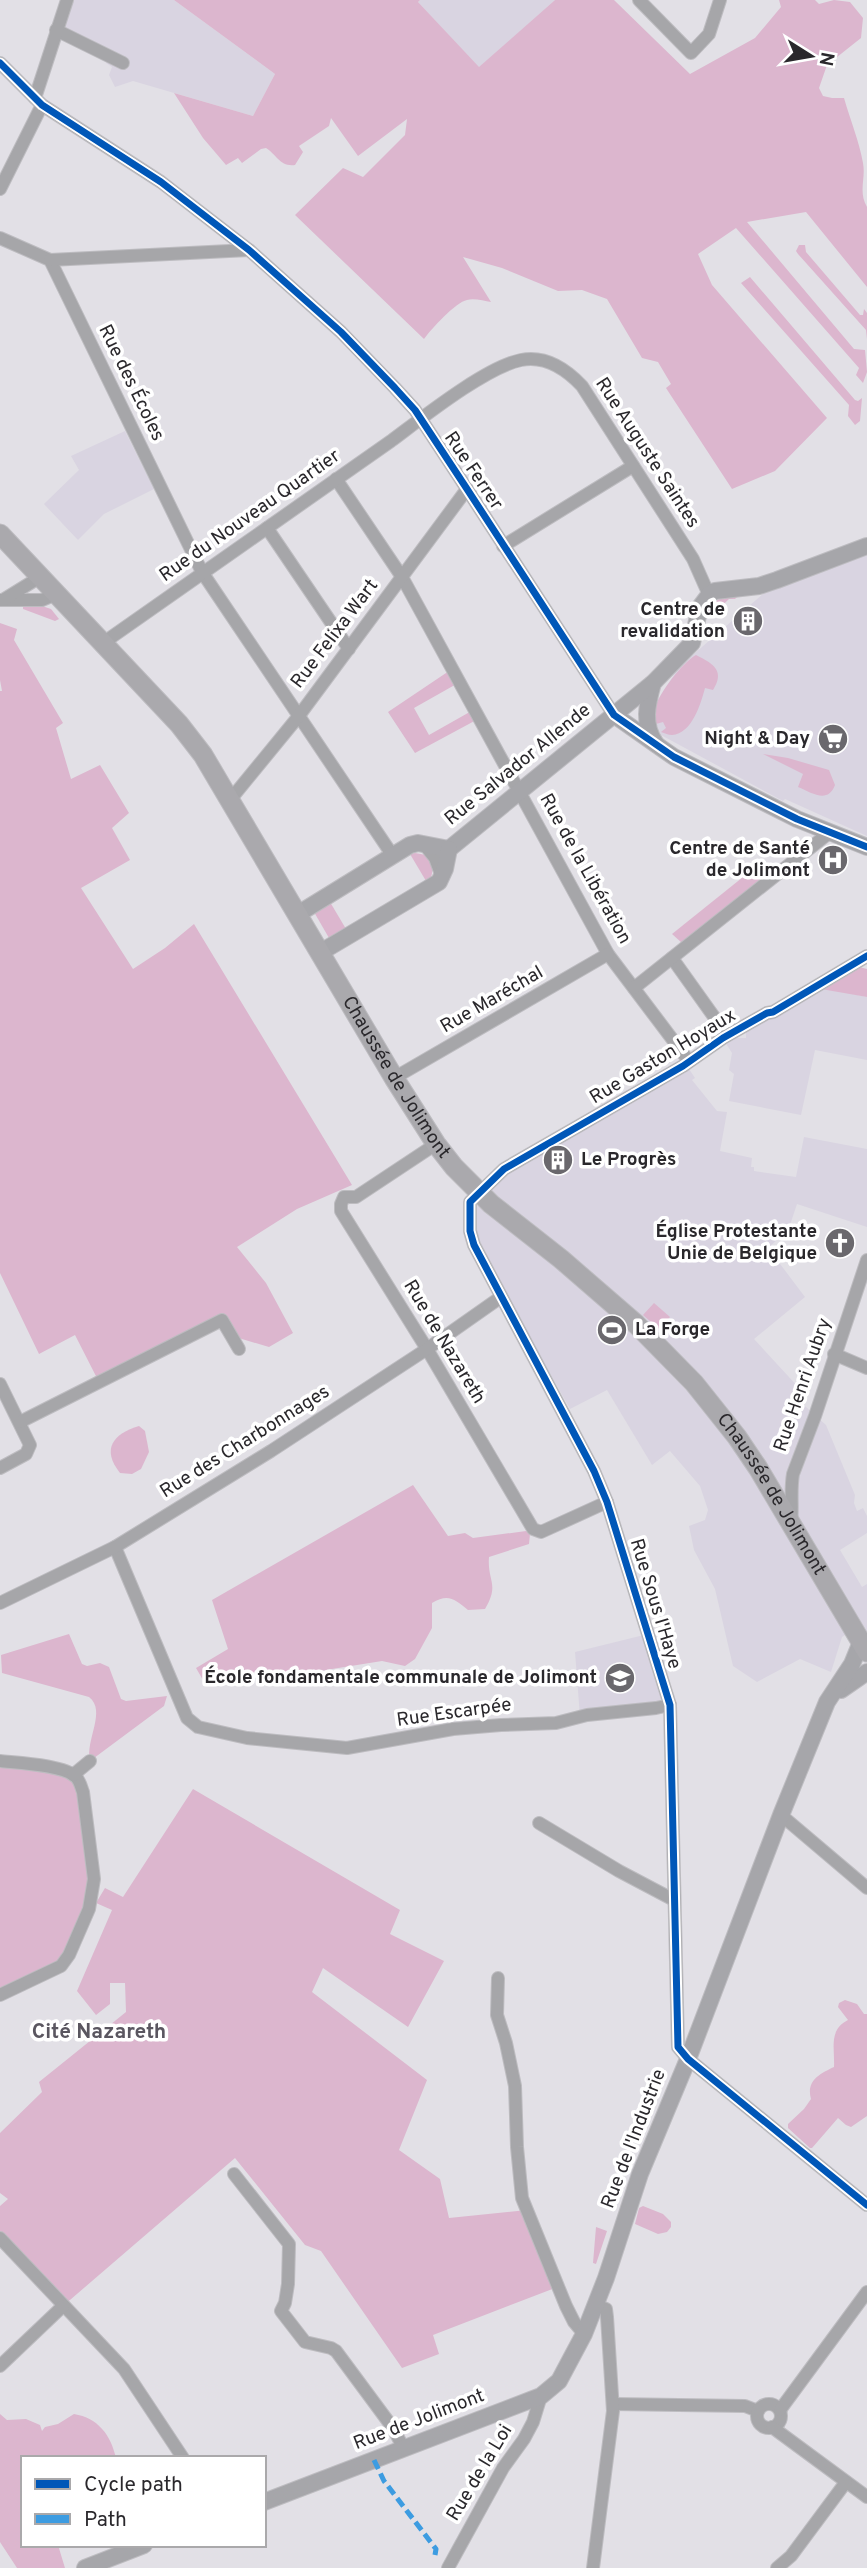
<svg xmlns="http://www.w3.org/2000/svg" width="867" height="2568" viewBox="0 0 867 2568" font-family="Overpass,sans-serif">
<style>
.built{fill:#d9d4e1}
.green{fill:#dcb6ce}
.lines{fill:none;stroke-linecap:round;stroke-linejoin:round}
.street-casing{stroke:#bdbcc0;stroke-width:14}
.secondary-casing{stroke:#bdbcc0;stroke-width:18}
.primary-casing{stroke:#bdbcc0;stroke-width:21}
.street{stroke:#a6a6a9;stroke-width:12}
.secondary{stroke:#a6a6aa;stroke-width:16}
.primary{stroke:#aaa9ad;stroke-width:19}
.quiet{stroke:#3d9ce1;stroke-width:5;stroke-dasharray:10 5;stroke-linecap:butt}
.cycleway-casing{stroke:#fff;stroke-width:11}
.cycleway{stroke:#0057b8;stroke-width:7}
.labels{text-anchor:middle;dominant-baseline:central;stroke-width:7;stroke-linejoin:round;paint-order:stroke}
.street-label{font-size:19px;fill:#2a282c;stroke:#fff}
.poi-label{font-size:19px;font-weight:bold;fill:#2a282c;stroke:#fff;text-anchor:end}
.neighbourhood-label{font-size:21px;font-weight:bold;fill:#5a5660;stroke:#fff}
</style>
<rect width="100%" height="100%" fill="#e2e0e6"/>
<g class="built">
<path d="M67,0H174L275,74L253,116L133,81L115,87L109,75L112,67L106,63L111,56L56,30Z"/>
<path d="M420,0H555L479,68L418,2Z"/>
<path d="M125,431L154,489L104,514L78,540L44,504L79,470L71,456Z"/>
<path d="M867,553V836L785,799L783,801L661,735L653,715L655,704L679,667L764,593Z"/>
<path d="M819,987L867,997V1060L815,1050L801,1115L729,1101L734,1074L729,1070L732,1053L725,1042L734,1038H746V1032Z"/>
<path d="M687,1066L695,1078L692,1080L717,1111L727,1112L720,1151L752,1158L751,1167H754V1171L796,1177L804,1137L867,1149V1227L797,1204L791,1222L778,1239L768,1248L805,1297L754,1339L800,1389L797,1399L826,1425L855,1495L854,1503L857,1511L863,1508L867,1516V1533L840,1550L862,1587L867,1584V1652L853,1630L842,1637L831,1672L800,1659L757,1682L733,1666L715,1589L694,1550L689,1526L705,1520L708,1510L700,1486L670,1451L652,1465L607,1390L570,1409L482,1252L475,1235L472,1213L507,1170Z"/>
<path d="M648,1634L670,1705L580,1717L575,1652Z"/>
</g>
<g class="green">
<path d="M174,0H420L418,2L479,67L555,0H614L690,74L755,38L781,7L779,0H815L819,4L834,0L850,2L863,18L861,38L827,65L819,88L823,96L832,98H844C850,119 859,141 863,163C866,179 858,191 867,207V287L806,212L747,222L854,349L865,350L867,372L863,383L856,375L859,368L736,228L698,254L712,285L827,418L775,471L732,489L666,388L671,384L658,362L642,358L607,299L582,290L558,291L502,268L463,257L491,302C484,301 474,298 467,300C456,302 431,329 424,339L295,215L343,168L363,177L405,135L407,119L358,156L331,118L329,126L299,146L303,152L295,165C280,167 277,155 266,148L261,149L242,163L238,158L226,165L203,138L174,93L253,116L275,74Z"/>
<path d="M799,245H805L806,252L860,315H863L864,309L867,313V339L866,330L798,254L796,251Z"/>
<path d="M750,277L855,400L858,401L862,398L860,421L855,425L848,416L849,405L741,283Z"/>
<path d="M740,594L735,599H729L710,617L704,616C711,599 723,597 740,594Z"/>
<path d="M42,606L51,609L59,619L55,621L23,609V607Z"/>
<path d="M0,623L17,629L14,640L63,723L56,728L71,779L100,765L129,813L112,828L130,860L81,888L133,969L165,948L194,924L352,1185L297,1209L237,1247L266,1283L293,1333L269,1347L232,1336L222,1320L99,1382L75,1335L39,1354L0,1273V691H2L0,680Z"/>
<path d="M696,655C714,664 725,671 713,690L705,688C701,703 692,734 672,735C668,735 665,733 661,732L666,728L663,722L656,724C655,718 654,714 655,708C659,693 683,662 696,655Z"/>
<path d="M449,671L460,682L414,708L429,735L475,709L480,718L415,753L388,712Z"/>
<path d="M763,754L788,758L829,770L835,785C828,804 812,793 798,787L803,774Z"/>
<path d="M415,853L426,855L433,868L431,878L426,881L410,854Z"/>
<path d="M758,865L768,876L682,943L672,934Z"/>
<path d="M330,902L346,929L329,938L314,912Z"/>
<path d="M855,966L867,969V997L821,989Z"/>
<path d="M654,1303L670,1317L659,1329L643,1315Z"/>
<path d="M139,1426L145,1431L149,1452L141,1469L132,1474L120,1473C101,1449 113,1434 139,1426Z"/>
<path d="M413,1485L448,1536L465,1533L473,1538L526,1531L530,1534L529,1544L489,1557C487,1581 500,1584 485,1609L468,1610C455,1599 448,1593 432,1603V1628L415,1659L405,1666L382,1661L307,1673L280,1674L265,1671L203,1680L196,1668L228,1649L212,1600Z"/>
<path d="M69,1634L82,1664L87,1666L100,1663L109,1667L121,1699L126,1701L167,1696L164,1706L90,1761C85,1740 107,1711 89,1697L2,1673L1,1655Z"/>
<path d="M0,1760L74,1773L93,1894L65,1961L0,1996Z"/>
<path d="M193,1789L400,1910L390,1934L444,1961L408,2027L323,1968L312,1992L427,2080L399,2150L440,2179L449,2218L527,2210L555,2288L433,2335L439,2354L402,2368L321,2251L305,2245L235,2158L63,2306L0,2238V2206L8,2199L0,2193V2133L42,2092L39,2082L126,2012L125,1983H110V2004L96,2015L77,1991L112,1910L96,1903L105,1888L123,1897Z"/>
<path d="M845,2000L857,2004L864,2014H867V2116L851,2127L846,2125L838,2118L812,2148H810L788,2128V2124L804,2109L811,2099C806,2081 819,2074 834,2067C835,2049 828,2030 848,2020L838,2007L839,2003Z"/>
<path d="M643,2206L663,2214L671,2222V2227L667,2232L658,2234L635,2224L639,2208Z"/>
<path d="M596,2227L607,2231L596,2264L593,2263Z"/>
<path d="M0,2414L7,2420L26,2419L40,2425L42,2431L45,2427L58,2424L74,2414C98,2418 111,2435 116,2458H23V2545H58L65,2568H17L0,2542Z"/>
</g>
<g class="lines">
<g class="street-casing">
<g id="street">
<path d="M639,0L691,53L709,34L720,0"/>
<path d="M56,30L123,63"/>
<path d="M0,63L42,105L161,182L249,250L341,332L395,388L415,410L467,489L614,715"/>
<path d="M35,98L67,0"/>
<path d="M0,189L42,105"/>
<path d="M0,238L50,260L202,572L393,856"/>
<path d="M50,260L249,250"/>
<path d="M336,479L402,577L608,954L688,1060"/>
<path d="M267,528L349,649"/>
<path d="M503,546L633,466"/>
<path d="M0,600H42L56,594"/>
<path d="M3,600L40,577"/>
<path d="M103,643C199,576 295,508 391,441C422,418 486,367 521,360C546,355 566,369 582,386L693,559L709,595"/>
<path d="M230,800L298,717L467,489"/>
<path d="M423,843L435,858L442,877"/>
<path d="M867,956L773,1012L767,1013L723,1038L683,1066L504,1169L470,1202V1231L474,1245L594,1471L607,1502L670,1705L678,2047L688,2059L867,2205"/>
<path d="M672,958L727,1035"/>
<path d="M634,988L829,833"/>
<path d="M394,1078L608,954"/>
<path d="M436,1144L356,1197H344L341,1204V1211L427,1349L533,1529L541,1532L607,1502"/>
<path d="M834,1354L867,1368"/>
<path d="M0,1384L30,1445L26,1454L0,1468"/>
<path d="M20,1422L222,1320L239,1349"/>
<path d="M791,1524C793,1507 790,1491 793,1474L815,1416L867,1260"/>
<path d="M115,1547L187,1718L198,1727L247,1738L347,1748L453,1729L501,1725L556,1723L587,1715L656,1708L670,1705"/>
<path d="M0,1603L115,1547L271,1451L427,1349L501,1297"/>
<path d="M0,1761C18,1763 64,1765 76,1777C80,1781 81,1787 83,1792L94,1879L89,1909L69,1955L61,1966L0,1995"/>
<path d="M73,1775L90,1761"/>
<path d="M781,1815L867,1888"/>
<path d="M539,1823L619,1871L674,1900"/>
<path d="M498,1978L497,2015L506,2043L515,2086L517,2147L522,2198L566,2306L574,2322L584,2334"/>
<path d="M234,2174L289,2244L288,2284L285,2303L281,2311L305,2342L331,2348L336,2351L393,2428L404,2449"/>
<path d="M0,2238L124,2369L183,2458"/>
<path d="M0,2366L63,2306"/>
<path d="M613,2404L745,2406L758,2411"/>
<circle cx="769" cy="2416" r="12"/>
<path d="M780,2410L867,2292"/>
<path d="M772,2427L867,2497"/>
<path d="M448,2568L503,2468L524,2439L533,2422L541,2396"/>
<path d="M593,2568L613,2411L607,2317L606,2309L596,2305"/>
<path d="M777,2568L791,2556L846,2482"/>
</g>
</g>
<g class="secondary-casing">
<g id="secondary">
<path d="M653,683C647,705 642,724 656,744"/>
<path d="M614,715L674,757L797,819L867,847"/>
<path d="M449,849L653,683L692,643L700,607L709,595L715,591L759,586L777,580L867,546"/>
<path d="M298,914L410,845L418,843L449,849"/>
<path d="M321,952L439,882L445,869L449,849"/>
<path d="M841,1690L867,1672"/>
<path d="M264,2502L541,2396L559,2381L584,2334L606,2278L640,2174L688,2059L781,1815L827,1702L852,1664L861,1642"/>
<path d="M85,2568L144,2545"/>
</g>
</g>
<g class="primary-casing">
<g id="primary">
<path id="s1" d="M0,534L179,724L203,755L226,794L394,1078L436,1144L454,1167L491,1204L561,1259L636,1324L694,1383L737,1437L758,1468L867,1652"/>
</g>
</g>
<use href="#street" class="street"/>
<use href="#secondary" class="secondary"/>
<use href="#primary" class="primary"/>
<path class="quiet" d="M374,2460L384,2481L436,2549L435,2555"/>
<g class="cycleway-casing">
<g id="cycleway">
<path d="M0,63L42,105L161,182L249,250L341,332L395,388L415,410L467,489L614,715L674,757L797,819L867,847"/>
<path d="M867,956L773,1012L767,1013L723,1038L683,1066L504,1169L470,1202V1231L474,1245L594,1471L607,1502L670,1705L678,2047L688,2059L867,2205"/>
</g>
</g>
<use href="#cycleway" class="cycleway"/>
</g>
<defs>
<g id="building-disc" transform="scale(1.575)"><circle r="9.5" fill="#6a686d" stroke="#fff"/><path d="M-4-6H4V6H1V3H-1V6H-4ZM-2.5-4.3h1.7v1.8h-1.7ZM.8-4.3h1.7v1.8H.8ZM-2.5-1h1.7V.8h-1.7ZM.8-1h1.7V.8H.8Z" fill="#fff"/></g>
<g id="supermarket-disc" transform="scale(1.575)"><circle r="9.5" fill="#6a686d" stroke="#fff"/><path d="M-6-5.5h2.5l.6 2H6L4.5 2H-2.5L-4.4-4H-6ZM-1.5 3.2a1.3 1.3 0 1 0 .1 0ZM3 3.2a1.3 1.3 0 1 0 .1 0Z" fill="#fff"/></g>
<g id="hospital-disc" transform="scale(1.575)"><circle r="9.5" fill="#6a686d" stroke="#fff"/><path d="M-5-5h3v3.5h4V-5h3V5h-3V1.5h-4V5h-3Z" fill="#fff"/></g>
<g id="church-disc" transform="scale(1.575)"><circle r="9.5" fill="#6a686d" stroke="#fff"/><path d="M-1.2-6h2.4v3.5h3.3v2.4h-3.3V6h-2.4V-.1h-3.3v-2.4h3.3Z" fill="#fff"/></g>
<g id="stadium-disc" transform="scale(1.575)"><circle r="9.5" fill="#6a686d" stroke="#fff"/><path d="M0-5a6.5 5 0 1 0 0 10a6.5 5 0 1 0 0-10ZM-3.5-1.8h7v3.6h-7Z" fill="#fff"/></g>
<g id="school-disc" transform="scale(1.575)"><circle r="9.5" fill="#6a686d" stroke="#fff"/><path d="M0-5L7-2L0 1L-7-2ZM-4 1L0 2.5L4 1V4Q0 6-4 4Z" fill="#fff"/></g>
</defs>
<g fill-rule="evenodd">
<use href="#building-disc" x="748" y="621"/>
<use href="#supermarket-disc" x="833" y="739"/>
<use href="#hospital-disc" x="833" y="860"/>
<use href="#building-disc" x="558" y="1160"/>
<use href="#church-disc" x="840" y="1243"/>
<use href="#stadium-disc" x="612" y="1330"/>
<use href="#school-disc" x="620" y="1678"/>
</g>
<g class="labels">
<g class="street-label">
<text transform="translate(131 383) rotate(64)">Rue des Écoles</text>
<text transform="translate(647 453) rotate(57)">Rue Auguste Saintes</text>
<text transform="translate(473 471) rotate(56)">Rue Ferrer</text>
<text transform="translate(250 516) rotate(-35)">Rue du Nouveau Quartier</text>
<text transform="translate(335 634) rotate(-53)">Rue Felixa Wart</text>
<text transform="translate(518 765) rotate(-39)">Rue Salvador Allende</text>
<text transform="translate(585 869) rotate(61)">Rue de la Libération</text>
<text transform="translate(492 1000) rotate(-30)">Rue Maréchal</text>
<text transform="translate(663 1057) rotate(-31)">Rue Gaston Hoyaux</text>
<text stroke="none"><textPath href="#s1" startOffset="676">Chaussée de Jolimont</textPath></text>
<text transform="translate(444 1342) rotate(59)">Rue de Nazareth</text>
<text transform="translate(803 1385) rotate(-71)">Rue Henri Aubry</text>
<text transform="translate(245 1442) rotate(-32)">Rue des Charbonnages</text>
<text stroke="none"><textPath href="#s1" startOffset="1242">Chaussée de Jolimont</textPath></text>
<text transform="translate(655 1604) rotate(73)">Rue Sous l'Haye</text>
<text transform="translate(454 1713) rotate(-8)">Rue Escarpée</text>
<text transform="translate(634 2139) rotate(-69)">Rue de l'Industrie</text>
<text transform="translate(419 2420) rotate(-21)">Rue de Jolimont</text>
<text transform="translate(480 2473) rotate(-59)">Rue de la Loi</text>
</g>
<g class="poi-label">
<text x="725" y="610">Centre de<tspan x="725" dy="22">revalidation</tspan></text>
<text x="810" y="739">Night &amp; Day</text>
<text x="810" y="849">Centre de Santé<tspan x="810" dy="22">de Jolimont</tspan></text>
<text x="581" y="1160" text-anchor="start">Le Progrès</text>
<text x="817" y="1232">Église Protestante<tspan x="817" dy="22">Unie de Belgique</tspan></text>
<text x="635" y="1330" text-anchor="start">La Forge</text>
<text x="597" y="1678">École fondamentale communale de Jolimont</text>
</g>
<g class="neighbourhood-label">
<text x="99" y="2032">Cité Nazareth</text>
</g>
</g>
<rect x="21" y="2456" width="245" height="91" fill="#ffffff" stroke="#aaa9ab" stroke-width="2"/>
<rect x="35" y="2479" width="35" height="10" fill="#0057b8" stroke="#aaa9ab" stroke-width="2"/>
<text x="84" y="2491" font-size="21" fill="#2a282c">Cycle path</text>
<rect x="35" y="2514" width="35" height="10" fill="#3d9ce1" stroke="#aaa9ab" stroke-width="2"/>
<text x="84" y="2526" font-size="21" fill="#2a282c">Path</text>
<g transform="translate(811 56) rotate(101)" stroke="#ffffff" stroke-width="5" paint-order="stroke">
<path d="M0-5L12 26L0 18L-12 26Z" fill="#2a282c"/>
<text y="-10" font-size="19" font-weight="bold" text-anchor="middle" fill="#2a282c">N</text>
</g>
</svg>
